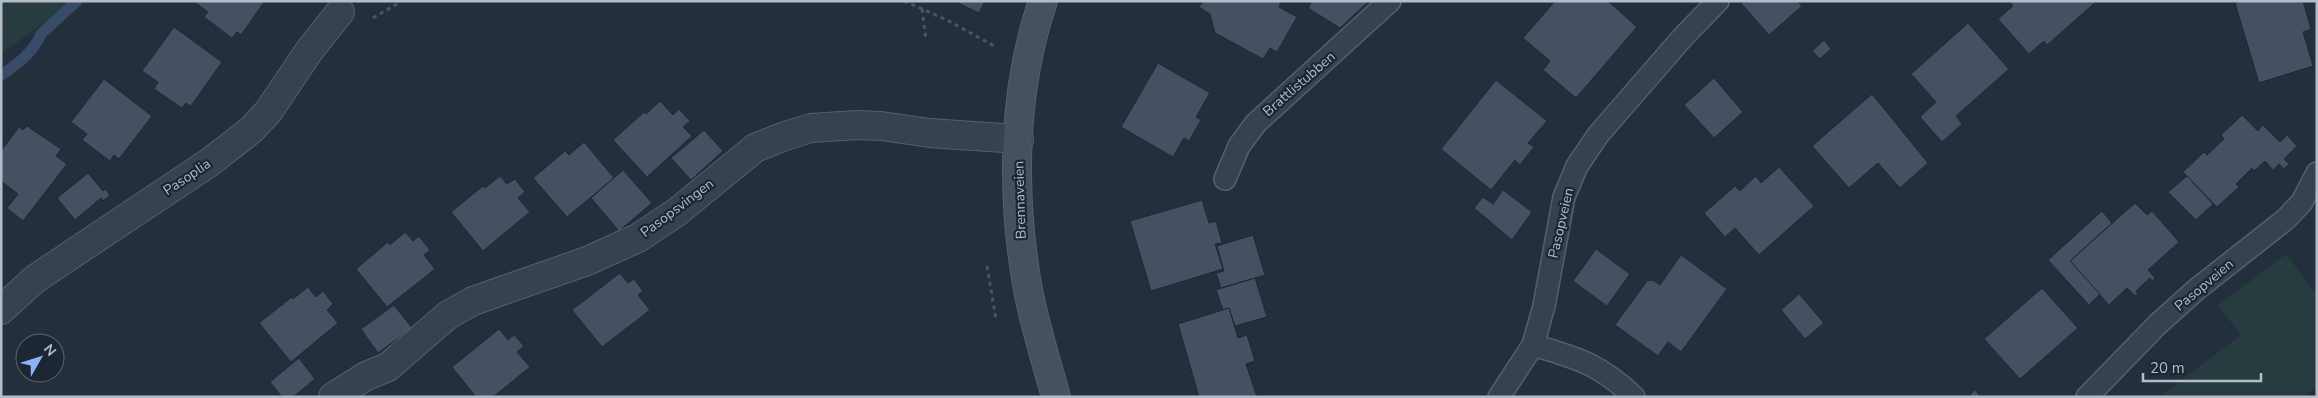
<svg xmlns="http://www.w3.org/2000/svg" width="2318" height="398" viewBox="0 0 2318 398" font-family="'Nunito Sans',sans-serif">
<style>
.green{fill:#263c3f}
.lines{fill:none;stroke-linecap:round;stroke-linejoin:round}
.stream{stroke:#394c67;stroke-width:11}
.building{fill:#455162;stroke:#1f2835}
.lane-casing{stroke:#565f6c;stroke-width:24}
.street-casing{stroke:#565f6c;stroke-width:30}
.secondary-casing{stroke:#565f6c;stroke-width:30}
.path{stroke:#44595c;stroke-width:3;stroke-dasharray:4 4;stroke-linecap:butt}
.lane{stroke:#38414e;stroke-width:21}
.street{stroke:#38414e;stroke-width:28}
.secondary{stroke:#465061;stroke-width:28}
.labels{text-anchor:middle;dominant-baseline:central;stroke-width:4.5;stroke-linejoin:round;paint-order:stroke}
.street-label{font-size:14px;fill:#b4bcc9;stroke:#1d2633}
</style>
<rect width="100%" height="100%" fill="#242f3e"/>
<g class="green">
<path d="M1,1H76L1,53Z"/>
<path d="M2286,254L2317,295V386L2303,397H2159L2241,335L2218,305Z"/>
</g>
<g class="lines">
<path class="stream" d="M1,75C17,65 34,52 41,34L77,1"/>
</g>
<g class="building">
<path d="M193,1H265L241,35L237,32L232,38L204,17L208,12Z"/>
<path d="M954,1H985L979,13Z"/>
<path d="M1203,1H1282L1279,7L1297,17L1277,52L1270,48L1263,59L1215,33L1210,14L1199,7Z"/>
<path d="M1312,1H1367L1368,2L1340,28L1308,8Z"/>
<path d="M1555,1H1608L1637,27L1576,98L1543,70L1550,61L1523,38Z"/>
<path d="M1744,1H1797L1802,6L1769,35L1741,3Z"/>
<path d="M2012,1H2097L2047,45L2044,41L2029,54L1998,19L2013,6L2010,3Z"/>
<path d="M2241,1H2303L2311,29L2303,32L2313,66L2259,83L2235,3Z"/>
<path d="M1968,23L2009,69L1956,116L1962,124L1942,142L1920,117L1936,102L1911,74Z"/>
<path d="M174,27L222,62L191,106L186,103L182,108L154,89L158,82L142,71Z"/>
<path d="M1824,40L1831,49L1820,59L1812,51Z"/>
<path d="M1158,63L1210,93L1196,117L1201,120L1189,141L1184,138L1173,157L1121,127Z"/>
<path d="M1714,78L1743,112L1714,138L1684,105Z"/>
<path d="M104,79L152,116L119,159L114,155L110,161L82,140L87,134L71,122Z"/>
<path d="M1496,80L1547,121L1528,143L1534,147L1520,165L1515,160L1491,190L1441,149Z"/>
<path d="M1872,94L1928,163L1900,188L1878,163L1849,188L1812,146Z"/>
<path d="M660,101L673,115L679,109L690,121L683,127L692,136L647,177L613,140L644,112L646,114Z"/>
<path d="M2242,115L2258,131L2263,125L2280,142L2287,135L2297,146L2284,159L2289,164L2284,169L2279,164L2273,170L2265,161L2254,171L2252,168L2236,184L2239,187L2217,207L2183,172L2204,152L2207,155L2224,139L2221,135Z"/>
<path d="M27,126L61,149L56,156L67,164L23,221L7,208L18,194L1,181V151L19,127L23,130Z"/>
<path d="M704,130L723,151L691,180L671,158Z"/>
<path d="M584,142L614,178L567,217L533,178L565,151L569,155Z"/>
<path d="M1779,167L1814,206L1759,255L1735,228L1725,237L1704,213L1735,186L1740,191L1756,176L1761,183Z"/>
<path d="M623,170L652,203L619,231L591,198Z"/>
<path d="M88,173L103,191L105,189L110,195L103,201L101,198L75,220L57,198Z"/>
<path d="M500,176L507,184L515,179L525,192L518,198L530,212L483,251L451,212L483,186L485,188Z"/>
<path d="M2187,176L2213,204L2196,220L2168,192Z"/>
<path d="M1503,190L1532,212L1512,240L1474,208L1483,197L1493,204Z"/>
<path d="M1202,200L1209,223L1216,221L1222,243L1215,244L1223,269L1151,291L1130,221Z"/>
<path d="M2135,203L2147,215L2152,211L2179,242L2148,270L2155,278L2152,281L2150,278L2136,291L2138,294L2135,296L2127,288L2109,305L2070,261Z"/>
<path d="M2102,211L2112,223L2070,261L2100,294L2089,305L2048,260Z"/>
<path d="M405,232L413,241L419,236L430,250L424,255L435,269L387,307L356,269L388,242L390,245Z"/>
<path d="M1253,235L1265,275L1221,288L1216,273L1224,271L1217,246Z"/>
<path d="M1596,249L1630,274L1607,306L1573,281Z"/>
<path d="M1681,255L1727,289L1681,352L1668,342L1658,356L1615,325L1647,281L1653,280L1660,285Z"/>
<path d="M620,273L628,283L634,279L643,291L638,295L650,310L602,347L572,310Z"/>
<path d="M1255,278L1267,317L1235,326L1229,308L1223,310L1216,290Z"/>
<path d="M308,287L316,297L323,291L333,304L327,310L338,323L291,362L259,323L292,297L293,299Z"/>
<path d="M2042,288L2078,328L2020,379L1984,339Z"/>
<path d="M1799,294L1824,323L1805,339L1781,310Z"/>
<path d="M394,305L412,328L378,353L361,329Z"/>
<path d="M1229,308L1238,338L1247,335L1255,361L1246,364L1257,397H1199L1178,324Z"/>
<path d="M499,329L508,340L514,335L524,346L517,352L530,367L493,397H476L452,367Z"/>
<path d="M299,358L315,379L293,397H282L270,382Z"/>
<path d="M1975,390L1981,397H1968Z"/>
</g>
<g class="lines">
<g class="lane-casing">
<g id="lane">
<path d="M1225,179L1239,146L1256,123L1390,1"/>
<path d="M1533,345C1577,358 1600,364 1634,397"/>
<path d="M1499,397L1533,345L1544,306L1564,197L1577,166L1598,135L1683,37L1718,1"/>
<path d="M2087,397L2158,324L2197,289L2286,219L2302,202L2317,173"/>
</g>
</g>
<g class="street-casing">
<g id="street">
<path d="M1,310L35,279L210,162L251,130L268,112L309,51L340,12"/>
<path d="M333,397L366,376L388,367L448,315L473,301L587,261L638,238L677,212L755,148L785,136L811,128L857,125L881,126L930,133L1019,139"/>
</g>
</g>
<g class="secondary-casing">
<path id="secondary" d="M1043,1C1012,92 1011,196 1028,290C1035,326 1046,361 1056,397"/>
</g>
<g class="path">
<path d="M904,1L947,20L996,47"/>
<path d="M922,9L926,40"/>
<path d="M373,18L402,1"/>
<path d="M987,266L996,319"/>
</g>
<use href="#lane" class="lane"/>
<use href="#street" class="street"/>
<use href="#secondary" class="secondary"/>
</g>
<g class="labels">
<g class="street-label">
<text transform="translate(1299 84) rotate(-41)">Brattlistubben</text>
<text transform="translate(187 177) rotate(-34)">Pasoplia</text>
<text transform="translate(1020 200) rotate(-92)">Brennaveien</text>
<text transform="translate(677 208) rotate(-37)">Pasopsvingen</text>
<text transform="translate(1561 223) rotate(-77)">Pasopveien</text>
<text transform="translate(2204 285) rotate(-40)">Pasopveien</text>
</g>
</g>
<rect width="2318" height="398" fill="none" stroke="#b4bcc9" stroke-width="5"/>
<g transform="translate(40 358) rotate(51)"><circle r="24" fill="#1d2633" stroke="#59626f"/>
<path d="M0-4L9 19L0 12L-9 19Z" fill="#8ab4f8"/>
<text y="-8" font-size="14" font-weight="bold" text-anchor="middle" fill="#b4bcc9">N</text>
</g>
<path d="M2143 373v8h118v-8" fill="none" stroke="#b4bcc9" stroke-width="2.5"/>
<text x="2150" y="373" font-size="15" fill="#b4bcc9" stroke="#1d2633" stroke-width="4" paint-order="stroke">20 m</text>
</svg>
